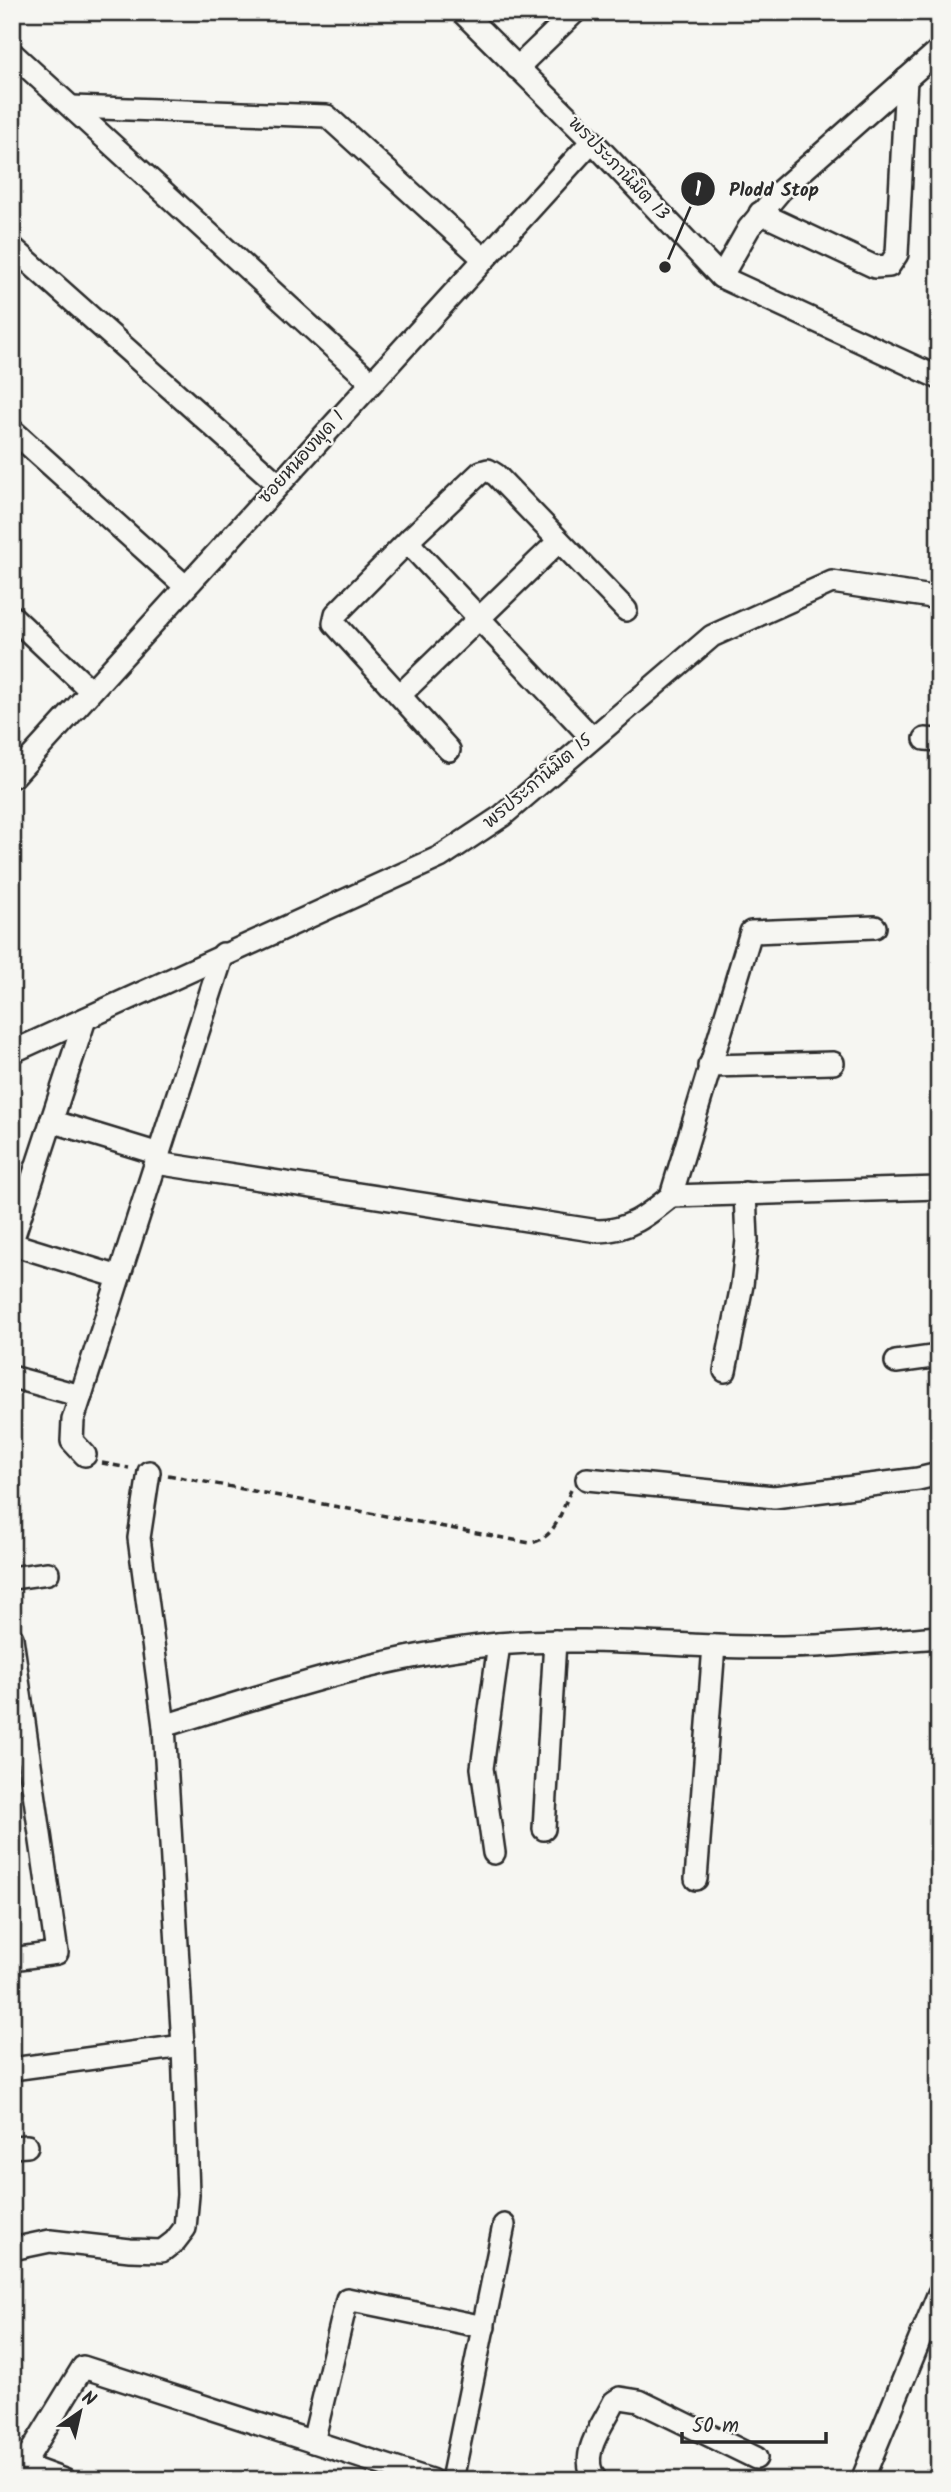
<svg xmlns="http://www.w3.org/2000/svg" width="951" height="2492" viewBox="0 0 951 2492" font-family="Kalam,'Playpen Sans Thai',sans-serif">
<style>
.lines{fill:none;stroke-linecap:round;stroke-linejoin:round}
.minor-casing{stroke:#2b2b2b;stroke-width:26}
.path{stroke:#2b2b2b;stroke-width:3.5;stroke-dasharray:7 5;stroke-linecap:butt}
.minor{stroke:#f6f6f2;stroke-width:21}
.labels{text-anchor:middle;dominant-baseline:central;stroke-width:5;stroke-linejoin:round;paint-order:stroke}
.street-label{font-size:18px;fill:#2b2b2b;stroke:#f6f6f2}
.leader{fill:none;stroke:#2b2b2b;stroke-width:2.5}
.callout-dot{fill:#2b2b2b;stroke:#f6f6f2;stroke-width:2.5}
.mark-label{font-size:21px;text-anchor:middle;font-weight:bold;fill:#fff}
.callout-label{font-size:19px;text-anchor:middle;font-weight:bold;fill:#2b2b2b;stroke:#f6f6f2;stroke-width:5;stroke-linejoin:round;paint-order:stroke}
</style>
<rect width="100%" height="100%" fill="#f6f6f2"/>
<filter id="ink" filterUnits="userSpaceOnUse"><feTurbulence type="fractalNoise" baseFrequency=".0143" numOctaves="2"/><feDisplacementMap in="SourceGraphic" scale="14" xChannelSelector="R" yChannelSelector="G"/><feConvolveMatrix kernelMatrix="1 2 1 2 8 2 1 2 1" color-interpolation-filters="sRGB"/></filter>
<g filter="url(#ink)">
<g class="lines">
<g class="minor-casing">
<g id="minor">
<path d="M462,12L592,141L721,277L939,378"/>
<path d="M12,53L371,382"/>
<path d="M517,68L575,12"/>
<path d="M72,107L327,116L484,259"/>
<path d="M760,213L875,267L889,266L897,254L906,79"/>
<path d="M12,247L278,484"/>
<path d="M721,277L749,228L781,190L939,50"/>
<path d="M12,430L185,586"/>
<path d="M411,538L336,614L334,623L449,750"/>
<path d="M12,616L90,690"/>
<path d="M400,695L559,541"/>
<path d="M592,738L413,548L411,538L481,472L488,470L496,475L626,610"/>
<path d="M925,739L939,740"/>
<path d="M14,776L592,141"/>
<path d="M12,1052L440,857L502,816L712,636L832,582L939,598"/>
<path d="M709,1066L833,1063"/>
<path d="M51,1121L159,1154"/>
<path d="M156,1163L598,1231C628,1231 648,1215 671,1196L751,932L875,927"/>
<path d="M671,1196L939,1188"/>
<path d="M12,1241L85,1019"/>
<path d="M12,1244L119,1277"/>
<path d="M896,1362L939,1356"/>
<path d="M725,1371L742,1285L747,1240L745,1193"/>
<path d="M12,1377L81,1396"/>
<path d="M85,1455L72,1441L73,1420L223,954"/>
<path d="M587,1479L774,1497L918,1479L939,1474"/>
<path d="M12,1578L48,1573"/>
<path d="M12,1638L57,1953L12,1959"/>
<path d="M164,1726C273,1692 384,1655 498,1644C583,1636 669,1646 753,1647C815,1648 877,1642 939,1637"/>
<path d="M544,1829L555,1641"/>
<path d="M494,1853L482,1768L499,1644"/>
<path d="M696,1879L714,1646"/>
<path d="M12,2069L183,2046"/>
<path d="M12,2147L27,2146"/>
<path d="M12,2249L50,2241L130,2250L162,2251L175,2241L185,2228L188,2195L183,2046L164,1726L139,1538L149,1472"/>
<path d="M313,2442L347,2299L484,2327"/>
<path d="M64,2480L23,2465L83,2367L431,2480"/>
<path d="M452,2480L504,2225"/>
<path d="M596,2480C577,2456 603,2425 614,2402L620,2398L639,2401L756,2458"/>
<path d="M862,2480L939,2293"/>
</g>
</g>
<g class="path">
<path d="M102,1463L129,1468"/>
<path d="M168,1475L530,1543C556,1539 561,1511 571,1490"/>
</g>
<use href="#minor" class="minor"/>
</g>
</g>
<g class="labels">
<g class="street-label">
<text transform="translate(618 169) rotate(46)">พรประภานิมิต 13</text>
<text transform="translate(302 458) rotate(-48)">ซอยหนองพุด 1</text>
<text transform="translate(538 782) rotate(-40)">พรประภานิมิต 15</text>
</g>
</g>
<path class="leader" d="M665 267L698 189"/>
<g class="callout-dot">
<circle cx="665" cy="267" r="7"/>
<circle cx="698" cy="189" r="18"/>
</g>
<g class="mark-label">
<text x="698" y="196">1</text>
</g>
<g class="callout-label">
<text x="774" y="196">Plodd Stop</text>
</g>
<rect width="951" height="2492" fill="none" stroke="#f6f6f2" stroke-width="42"/>
<rect x="21" y="21" width="909" height="2450" fill="none" stroke="#2b2b2b" stroke-width="2.5" filter="url(#ink)"/>
<g transform="translate(80 2412) rotate(34)" stroke="#f6f6f2" stroke-width="5" paint-order="stroke">
<path d="M0-5L12 26L0 18L-12 26Z" fill="#2b2b2b"/>
<text y="-10" font-size="19" font-weight="bold" text-anchor="middle" fill="#2b2b2b">N</text>
</g>
<path d="M682 2432v10h144v-10" fill="none" stroke="#2b2b2b" stroke-width="3.5"/>
<text x="692" y="2432" font-size="21" fill="#2b2b2b" stroke="#f6f6f2" stroke-width="5" paint-order="stroke">50 m</text>
</svg>
